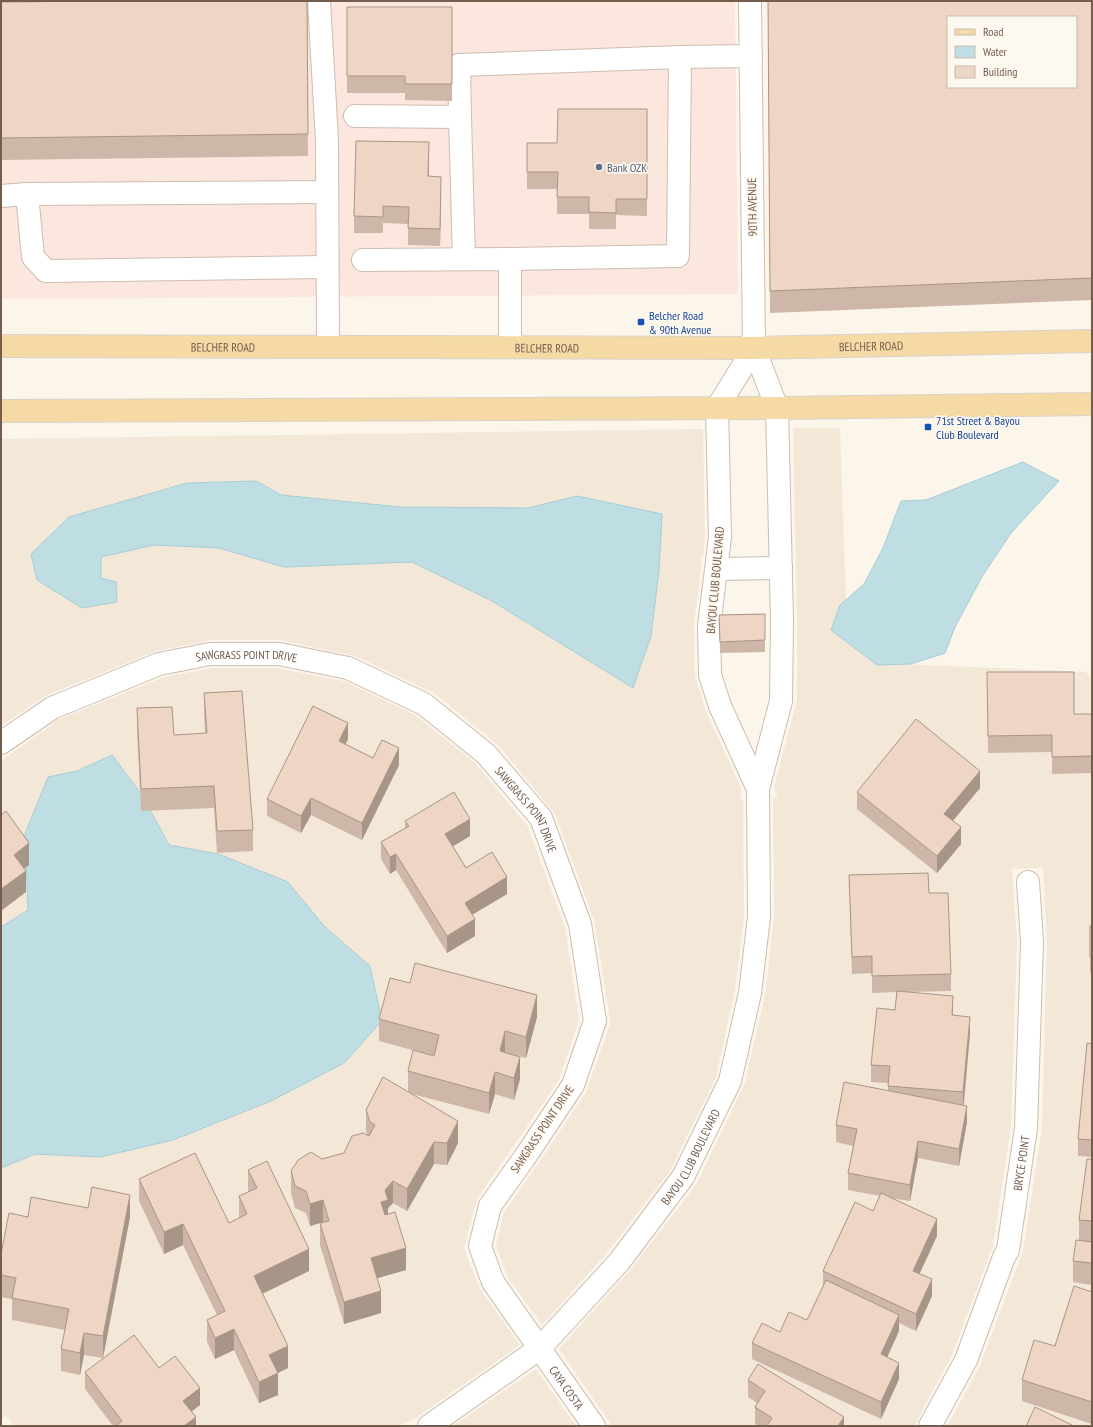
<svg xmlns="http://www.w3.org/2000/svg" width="1093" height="1427" viewBox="0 0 1093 1427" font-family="'PT Sans Narrow',sans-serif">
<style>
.residential{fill:#f3e7d8;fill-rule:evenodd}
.commercial{fill:#fbe7de}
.water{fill:#bfdee4;stroke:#a5cdd6}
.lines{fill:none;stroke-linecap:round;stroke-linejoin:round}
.minor-casing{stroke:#cdbdb0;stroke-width:24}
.major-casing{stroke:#d8d2cd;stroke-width:24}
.minor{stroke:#fff;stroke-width:22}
.major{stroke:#f5daa6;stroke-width:22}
.wall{fill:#ceb7a8}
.shaded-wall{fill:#a79588}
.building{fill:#efd5c3;stroke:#a79588;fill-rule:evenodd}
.service-dot{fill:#5c6f8a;stroke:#fef9f0;stroke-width:1.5}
.transit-dot{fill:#1a4fb4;stroke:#fef9f0;stroke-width:1.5}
.labels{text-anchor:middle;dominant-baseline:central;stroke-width:3.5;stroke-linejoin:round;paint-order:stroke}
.service-label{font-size:12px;fill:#4e5e75;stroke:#fef9f0;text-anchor:start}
.street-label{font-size:12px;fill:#755d4e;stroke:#fef9f0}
.transit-label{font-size:12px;fill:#164399;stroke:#fef9f0;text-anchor:start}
</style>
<rect width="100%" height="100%" fill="#fbf5ea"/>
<g class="residential">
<path d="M793,428H840L846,600L840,605L877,665L899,664L1086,672L1092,680V1426H947L980,1366L1023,1251L1042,1128L1047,942L1043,868L1012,869L1017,942L1011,1127L993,1246L952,1355L914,1426H612L559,1349L631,1269L696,1185L745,1083L765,995L774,918L773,798L778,796L774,788L797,700V620Z"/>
<path d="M703,429L705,536L703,556H701V569L694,624L695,676L706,711L742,790L740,799L743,800L744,916L735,991L716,1077L670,1171L606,1254L542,1325L507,1276L496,1246L504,1212L538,1164L586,1092L610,1025V1019L594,920L555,814L499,746L434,693L355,656L279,640H211L156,651L45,696L1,726V439ZM256,481L281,495L400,507L528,508L577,496L659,570L651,636L633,688L492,601L412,562L284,567L219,548L154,545L100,557L101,578L31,554Z"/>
<path d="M212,668H277L343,681L415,715L475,763L527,825L565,927L579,1020L559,1080L477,1199L465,1244V1251L480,1289L520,1345L414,1419L398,1426H14L6,1416L1,1419V1168L35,1154L100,1157L173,1140L270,1101L344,1063L370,966L324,926L288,882L218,854L169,845L142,795L112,755L77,771L48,778L25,834L28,910L1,927V761L60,719L164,677Z"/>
<path d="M536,1369L576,1426H453Z"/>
</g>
<path class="commercial" d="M1,1H735L738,294L1,299Z"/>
<g class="water">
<path d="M1023,462L1059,481L1011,533L983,575L955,627L945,653L911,664L877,665L831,630L840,605L864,584L883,548L901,501L926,500Z"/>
<path d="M256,481L281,495L400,507L528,508L577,496L662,514L659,570L651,636L633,688L492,601L412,562L284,567L219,548L154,545L101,557V578L116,582L117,602L82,608L37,580L31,554L69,517L187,483Z"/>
<path d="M112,755L142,795L169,845L218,854L288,882L324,926L370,966L382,1021L344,1063L271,1101L173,1140L100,1157L35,1154L1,1168V927L28,910L25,834L48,777L77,771Z"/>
</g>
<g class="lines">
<g class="minor-casing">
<g id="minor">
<path d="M319,1L327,140L328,347"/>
<path d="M680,57L751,56"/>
<path d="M355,116L460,117L459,65L680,57L678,256L510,259"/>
<path d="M460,117L464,259"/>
<path d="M27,194L327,192"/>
<path d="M1,196L27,194L33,257L46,271L327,267"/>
<path d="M363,260L510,259V347"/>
<path d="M754,348L717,408L720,537L709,626L710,675L720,706L758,789"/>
<path d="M717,569L781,568"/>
<path id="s1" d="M1,743L52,708L159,664L210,654H279L348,668L424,704L486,754L541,818L580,924L595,1021L573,1085L525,1157L490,1206L480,1246L493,1282L594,1426"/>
<path id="s2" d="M429,1426L540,1348L619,1262L683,1177L730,1081L750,993L759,917L758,789L781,701L782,620L777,408L754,348L750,1"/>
<path id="s3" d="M930,1426L966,1360L1004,1257L1008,1250L1026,1128L1032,942L1028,882"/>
</g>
</g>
<g class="major-casing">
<g id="major">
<path id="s4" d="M1,346L754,348L1092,341"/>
<path d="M1,411L777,408L1092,404"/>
</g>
</g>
<use href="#minor" class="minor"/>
<use href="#major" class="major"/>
</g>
<g class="wall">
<path d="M307,1L308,156L1,160V2Z"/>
<path d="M768,1H1092V300L770,313Z"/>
<path d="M347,7H452V101L405,100V93H347Z"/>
<path d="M647,109V216L616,215V229H589V214H557V189H527V143H557Z"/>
<path d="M429,159V176L441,193L440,246L408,245V224L383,223V233H354V216Z"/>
<path d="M765,614V652L720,653L719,615Z"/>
<path d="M987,689L1074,714H1092V773L1052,774V752L988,753Z"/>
<path d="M204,693L253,830V851L217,853L214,808L141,811L137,730V708L174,735L205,733L204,715Z"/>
<path d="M348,739L345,745L373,758L399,765L362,840L311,815L301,833L267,816V799Z"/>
<path d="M980,788L953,821L961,844L937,873L857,809V792Z"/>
<path d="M405,821L470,836L453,846L466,868L507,894L472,915L475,936L447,953L396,870L390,874L381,859V842L405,828Z"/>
<path d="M849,875L929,893L951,974V991L908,992L953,1013V1015L970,1033L964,1105L967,1122L959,1166L918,1158L910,1201L890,1198L937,1236L919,1274L932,1296L916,1331L899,1323V1331L887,1357L899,1379L881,1419L752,1359V1343L807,1320L823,1287V1271L873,1211L880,1196L848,1190V1173L853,1146L836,1142V1125L888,1090V1083L871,1082V1065L895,1010L897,992L872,993V973L852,974Z"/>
<path d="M1092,926V973H1090V956Z"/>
<path d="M537,1017L526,1058L505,1053L520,1079L514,1100L495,1094L489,1114L412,1094L458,1143L447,1165L434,1164L407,1211L393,1203L388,1208V1214L406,1270L377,1278L381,1313L344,1324L320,1245V1223L323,1222L310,1226L306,1213L295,1208L291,1193V1171L322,1159L344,1153L367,1135L366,1131V1110L408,1092V1071L434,1056L379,1041V1019Z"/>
<path d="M1092,1044V1157L1078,1156V1139Z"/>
<path d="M1092,1159V1285L1073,1282V1261L1079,1241V1220Z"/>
<path d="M248,1170L309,1271L262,1293L288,1368L278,1373V1395L259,1403L234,1350L215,1359L207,1342V1320L217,1315L183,1245L164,1254L139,1201V1179L229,1223L239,1218V1196L248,1192Z"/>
<path d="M28,1217H130L103,1358L84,1355L80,1375L61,1371V1349L65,1330L12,1320V1299L1,1297V1254Z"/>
<path d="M1092,1292V1424L1022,1401V1380L1055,1346Z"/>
<path d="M159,1368L200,1405L192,1411L196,1426H113L85,1389V1372Z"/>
<path d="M748,1380L844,1426H758L755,1424V1407L757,1403L748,1397Z"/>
</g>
<g class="shaded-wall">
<path d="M429,142V159L428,193V176Z"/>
<path d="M441,177V193L440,246V229Z"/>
<path d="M348,723V739L339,758V741Z"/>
<path d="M399,748V765L362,840V823Z"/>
<path d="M980,771V788L944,831V814Z"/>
<path d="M311,798V815L301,833V816Z"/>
<path d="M470,819V836L445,851V834Z"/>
<path d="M961,827V844L937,873V856Z"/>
<path d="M29,843V865L14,877V855Z"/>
<path d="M396,854V870L390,874V857Z"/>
<path d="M26,871V892L1,911V889Z"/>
<path d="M507,877V894L465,919V903Z"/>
<path d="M475,919V936L447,953V936Z"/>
<path d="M537,995V1017L526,1058V1037Z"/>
<path d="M953,996V1013L952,1032V1015Z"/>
<path d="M970,1017V1033L963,1109V1092Z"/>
<path d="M505,1031V1053L500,1051Z"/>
<path d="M520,1057V1079L514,1100V1078Z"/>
<path d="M495,1072V1094L489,1114V1093Z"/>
<path d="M967,1106V1122L959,1166V1149Z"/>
<path d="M458,1121V1143L447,1165V1143Z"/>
<path d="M918,1141V1158L910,1201V1185Z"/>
<path d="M434,1142V1164L407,1211V1189Z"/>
<path d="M393,1181V1203L388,1208V1221L381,1224V1202L385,1190Z"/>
<path d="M130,1195V1217L103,1358V1336Z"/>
<path d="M323,1200V1222L310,1226V1204Z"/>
<path d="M937,1219V1236L913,1288V1271Z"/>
<path d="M183,1224V1245L164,1254V1232Z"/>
<path d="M406,1248V1270L371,1280V1258Z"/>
<path d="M309,1249V1271L254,1298V1276Z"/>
<path d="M932,1279V1296L916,1331V1314Z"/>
<path d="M381,1291V1313L344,1324V1302Z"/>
<path d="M899,1315V1331L881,1371V1354Z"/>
<path d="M234,1329V1350L215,1359V1338Z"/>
<path d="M84,1333V1355L80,1375V1353Z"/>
<path d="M288,1346V1368L269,1377V1355Z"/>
<path d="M899,1363V1379L881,1419V1402Z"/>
<path d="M278,1373V1395L259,1403V1382Z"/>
<path d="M200,1388V1405L183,1418V1401Z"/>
<path d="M196,1417V1426H184Z"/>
<path d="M844,1417V1426H838Z"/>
</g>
<g class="building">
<path d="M102,1H307L308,134L1,138V2Z"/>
<path d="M768,1H1092V278L770,291ZM948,17H1076V87H948Z"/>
<path d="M347,7H452V84H405V76H347Z"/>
<path d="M558,109H647V199H616V213L589,212V197H557L558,172H527V143H557Z"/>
<path d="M356,141L429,142L428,176L441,177L440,229L408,228L409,207L383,206V217L354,216Z"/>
<path d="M765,614V640L720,642L719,615Z"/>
<path d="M987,672H1074V714H1092V756L1052,757V735L988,736Z"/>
<path d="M242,691L253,830L217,831L214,786L141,789L137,708L172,707L174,735L207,733L204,693Z"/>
<path d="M313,706L348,723L339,741L373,758L382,740L399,748L362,823L311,798L301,816L267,799Z"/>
<path d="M916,719L980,771L944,814L961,827L937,856L857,792Z"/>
<path d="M454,792L470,819L445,834L466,868L492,852L507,877L465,903L475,919L447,936L396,854L390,857L381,842L409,826L405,821Z"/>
<path d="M6,811L29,843L14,855L26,871L1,889V815Z"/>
<path d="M928,873L929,893H948L951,974L872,976V956L852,957L849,875Z"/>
<rect x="1090" y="926" width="2" height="30"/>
<path d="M415,963L537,995L526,1037L505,1031L500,1051L520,1057L514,1078L495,1072L489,1093L408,1071L413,1050L434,1056L439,1035L379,1019L390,978L410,983Z"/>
<path d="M897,991L953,996L952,1015L970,1017L963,1092L888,1086L890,1066L871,1065L877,1008L895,1010Z"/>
<path d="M1087,1043L1092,1044V1140L1078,1139Z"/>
<path d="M383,1077L458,1121L447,1143L434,1142L407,1189L393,1181L385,1190L388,1200L381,1202L385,1215L395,1212L406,1248L371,1258L381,1291L344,1302L320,1223L329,1221L323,1200L310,1204L306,1191L295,1186L291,1171L298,1160L311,1152L322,1159L344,1153L352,1136L363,1133L369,1136L375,1125L370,1122L366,1110Z"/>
<path d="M844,1082L967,1106L959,1149L918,1141L910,1185L848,1173L857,1129L836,1125Z"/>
<path d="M195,1153L229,1223L247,1214L239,1196L257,1188L248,1170L267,1161L309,1249L254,1276L288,1346L269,1355L278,1373L259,1382L234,1329L215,1338L207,1320L225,1311L183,1224L164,1232L139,1179Z"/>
<path d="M1087,1159H1092V1221L1079,1220Z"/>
<path d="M92,1187L130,1195L103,1336L84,1333L80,1353L61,1349L69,1309L12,1298L16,1278L1,1275V1254L9,1213L28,1217L31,1197L88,1208Z"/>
<path d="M881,1193L937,1219L913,1271L932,1279L916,1314L823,1271L855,1202L873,1211Z"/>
<path d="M1076,1240L1092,1242V1263L1073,1261Z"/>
<path d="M826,1280L899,1315L881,1354L899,1363L881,1402L752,1343L762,1323L780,1332L789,1312L807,1320Z"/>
<path d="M1074,1286L1092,1292V1402L1022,1380L1034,1340L1055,1346Z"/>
<path d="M134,1335L159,1368L175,1356L200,1388L183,1401L196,1417L184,1426H116L122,1421L85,1372Z"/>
<path d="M758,1364L844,1417L838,1426H767L772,1418L755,1407L765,1391L748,1380Z"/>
<path d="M1035,1407L1074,1426H1026Z"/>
</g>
<circle class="service-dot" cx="599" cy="167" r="4"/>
<g class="transit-dot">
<rect x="637" y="318" width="8" height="8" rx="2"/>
<rect x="924" y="423" width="8" height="8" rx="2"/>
</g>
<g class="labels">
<g class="service-label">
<text x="607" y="167">Bank OZK</text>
</g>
<g class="street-label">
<text transform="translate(752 207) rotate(-91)">90TH AVENUE</text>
<text stroke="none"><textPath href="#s4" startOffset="222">BELCHER ROAD</textPath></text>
<text stroke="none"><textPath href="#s4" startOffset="870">BELCHER ROAD</textPath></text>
<text stroke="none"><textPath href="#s4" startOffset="546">BELCHER ROAD</textPath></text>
<text transform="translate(715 580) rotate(-85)">BAYOU CLUB BOULEVARD</text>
<text stroke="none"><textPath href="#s1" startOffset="266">SAWGRASS POINT DRIVE</textPath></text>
<text stroke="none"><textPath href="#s1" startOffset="602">SAWGRASS POINT DRIVE</textPath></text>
<text transform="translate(542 1129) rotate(-56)">SAWGRASS POINT DRIVE</text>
<text stroke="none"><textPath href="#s2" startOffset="380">BAYOU CLUB BOULEVARD</textPath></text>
<text stroke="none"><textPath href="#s3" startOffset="281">BRYCE POINT</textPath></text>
<text stroke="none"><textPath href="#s1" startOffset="1251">CAYA COSTA</textPath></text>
</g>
<g class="transit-label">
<text x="649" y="315">Belcher Road<tspan x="649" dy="14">&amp; 90th Avenue</tspan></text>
<text x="936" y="420">71st Street &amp; Bayou<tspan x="936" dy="14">Club Boulevard</tspan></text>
</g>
</g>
<rect width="1093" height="1427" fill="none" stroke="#755d4e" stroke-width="4"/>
<rect x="947" y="16" width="130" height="72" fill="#fef9f0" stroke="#c7bbaf"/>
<rect x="955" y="29" width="20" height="6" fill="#f5daa6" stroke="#c7bbaf"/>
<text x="983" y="36" font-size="12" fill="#755d4e">Road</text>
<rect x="955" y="46" width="20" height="12" fill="#bfdee4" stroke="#c7bbaf"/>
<text x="983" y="56" font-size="12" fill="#755d4e">Water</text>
<rect x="955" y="66" width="20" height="12" fill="#efd5c3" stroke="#c7bbaf"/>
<text x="983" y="76" font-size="12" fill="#755d4e">Building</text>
</svg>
